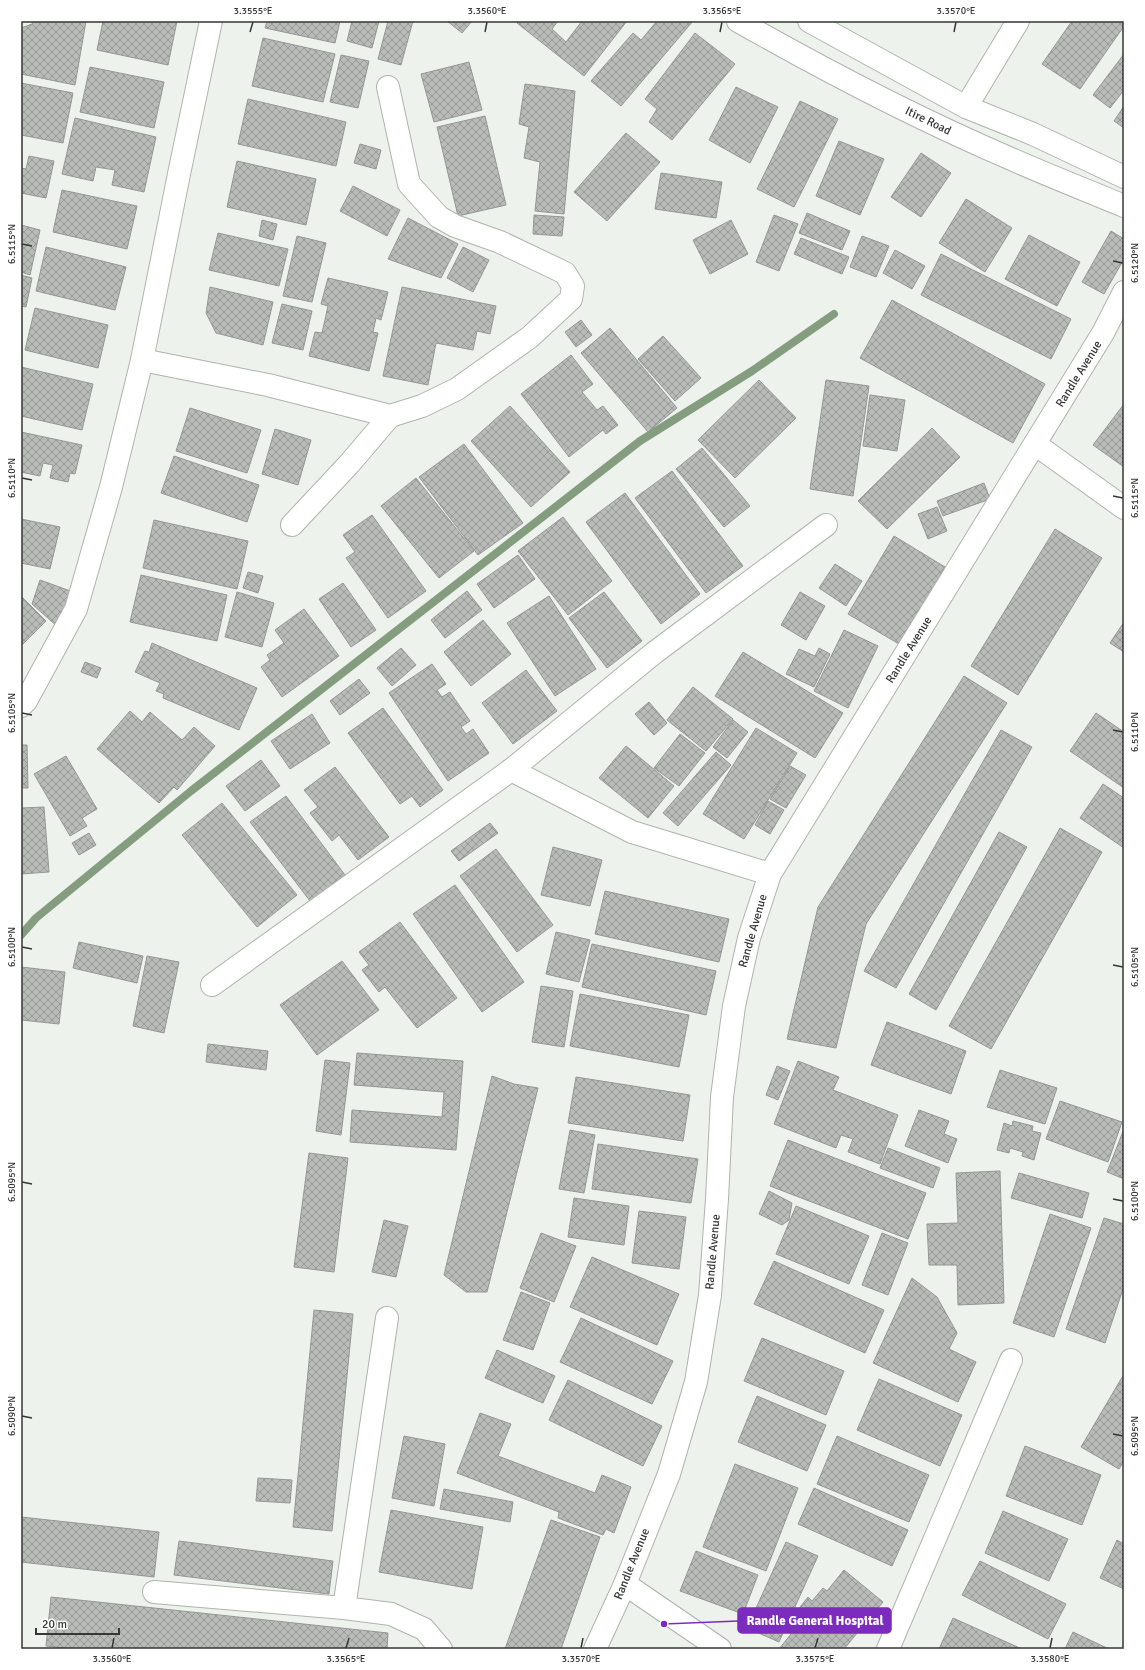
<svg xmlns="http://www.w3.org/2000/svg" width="1145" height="1670" viewBox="0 0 1145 1670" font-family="Signika,sans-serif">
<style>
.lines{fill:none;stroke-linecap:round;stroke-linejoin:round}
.stream{stroke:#849d7f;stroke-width:8}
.building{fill:url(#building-cross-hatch);stroke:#949894}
.minor-casing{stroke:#afb3af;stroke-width:24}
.major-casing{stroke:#afb3af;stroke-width:24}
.minor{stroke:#fff;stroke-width:22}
.major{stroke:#fff;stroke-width:22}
.ticks{fill:none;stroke:#353735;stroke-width:1.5}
.labels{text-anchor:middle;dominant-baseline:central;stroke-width:3;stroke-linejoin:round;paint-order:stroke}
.street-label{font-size:12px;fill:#353735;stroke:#fff}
.leader{fill:none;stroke:#7b2cbf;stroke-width:1.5}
.callout-dot{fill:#7b2cbf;stroke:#fff;stroke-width:1.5}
.callout{fill:#7b2cbf;stroke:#7b2cbf;stroke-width:1.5}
.callout-label{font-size:13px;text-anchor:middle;font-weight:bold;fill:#fff}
.neatline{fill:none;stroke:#353735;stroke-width:1.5}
.ticks-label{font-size:10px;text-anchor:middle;fill:#353735}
</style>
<defs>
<pattern id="building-cross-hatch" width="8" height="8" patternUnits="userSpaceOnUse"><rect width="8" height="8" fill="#b8bbb7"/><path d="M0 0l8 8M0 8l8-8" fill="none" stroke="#969996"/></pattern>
</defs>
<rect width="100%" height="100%" fill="#eef2ed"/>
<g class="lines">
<path class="stream" d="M21,935L36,918L191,791L640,441L752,371L834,314"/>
</g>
<g class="building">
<path d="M34,21H86L75,85L21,74V28L32,24Z"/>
<path d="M103,21H177L168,65L97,50Z"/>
<path d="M267,21H340L335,43L265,28Z"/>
<path d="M352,21H379L372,48L347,41Z"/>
<path d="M388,21H413L401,65L378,59Z"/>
<path d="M447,21H472L462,33Z"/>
<path d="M518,21H558L552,29L566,42L582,21H627L584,76L517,23Z"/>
<path d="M657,21H693L621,106L591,81L633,33L641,40Z"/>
<path d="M1072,21H1124V26L1080,89L1042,64Z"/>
<path d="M695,33L735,64L672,140L649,122L657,109L645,99Z"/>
<path d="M263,38L335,54L323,102L252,86Z"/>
<path d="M1124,54V90L1110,108L1093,95Z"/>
<path d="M341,55L369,61L358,108L330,102Z"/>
<path d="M469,62L482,110L434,122L421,74Z"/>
<path d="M90,67L164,82L154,128L80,112Z"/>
<path d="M21,83L73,93L63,143L21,135Z"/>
<path d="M525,84L575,91L564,214L535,211L540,162L524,158L529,127L519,124Z"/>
<path d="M736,87L778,107L750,163L709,140Z"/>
<path d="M248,99L346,122L336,166L238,144Z"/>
<path d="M800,101L838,119L794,207L757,189Z"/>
<path d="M1124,106V128L1114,121Z"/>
<path d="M485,116L506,205L458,216L437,127Z"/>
<path d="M75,118L156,137L144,192L112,185L115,170L96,167L93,181L62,174Z"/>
<path d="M626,133L660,162L607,221L574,192Z"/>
<path d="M839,141L884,159L860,215L816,196Z"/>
<path d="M360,144L381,150L376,169L354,163Z"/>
<path d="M921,153L951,173L921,217L891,197Z"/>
<path d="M29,156L54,161L46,198L21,193V168L26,169Z"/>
<path d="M237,161L316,179L306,225L227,207Z"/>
<path d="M661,173L722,182L716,218L655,209Z"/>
<path d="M353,186L400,210L387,236L340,211Z"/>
<path d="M62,190L137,206L127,249L53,232Z"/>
<path d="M966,199L1012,228L985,272L939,243Z"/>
<path d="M807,213L850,231L842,250L799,233Z"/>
<path d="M534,215L564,217L562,236L533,234Z"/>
<path d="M774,215L798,224L779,271L756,262Z"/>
<path d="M408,218L458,244L441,278L388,259Z"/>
<path d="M262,220L277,224L273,240L259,236Z"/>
<path d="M731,220L748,254L710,274L693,240Z"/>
<path d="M21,225L40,230L30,275L21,272Z"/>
<path d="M1111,231L1124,239V259L1104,294L1082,282Z"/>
<path d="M218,233L288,249L279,286L209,270Z"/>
<path d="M1029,235L1080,262L1057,306L1005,279Z"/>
<path d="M297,236L326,243L312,302L283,296Z"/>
<path d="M862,236L889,246L876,277L850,267Z"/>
<path d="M801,238L849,257L842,274L794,254Z"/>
<path d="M46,247L126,267L115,310L36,291Z"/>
<path d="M463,247L489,260L473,292L447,278Z"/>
<path d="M895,250L925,266L912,289L883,273Z"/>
<path d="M941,254L1071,319L1051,359L921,295Z"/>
<path d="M21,275L32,278L26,307L21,306Z"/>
<path d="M328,278L388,292L381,320L376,318L373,332L378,333L369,371L309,356L315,332L322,333L328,306L321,304Z"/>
<path d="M210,287L273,302L263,345L216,333L206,313Z"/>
<path d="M402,287L496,306L490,334L477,331L473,350L436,343L428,385L383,376Z"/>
<path d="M892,300L1045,384L1013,443L860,358Z"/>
<path d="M282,304L312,311L303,350L272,343Z"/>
<path d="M35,308L108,325L98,368L25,350Z"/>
<path d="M581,320L592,335L576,347L565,332Z"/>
<path d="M610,328L677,408L648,432L581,353Z"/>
<path d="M663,336L701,378L675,401L638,359Z"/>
<path d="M571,355L593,384L582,392L597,410L603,406L618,425L606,434L603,430L569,457L521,394Z"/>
<path d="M21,367L93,384L82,430L21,416Z"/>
<path d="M759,380L796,418L735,478L698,440Z"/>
<path d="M826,380L869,386L853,496L810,489Z"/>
<path d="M870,395L905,400L897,451L863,446Z"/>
<path d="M1124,404V467L1093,445Z"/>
<path d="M510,406L570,472L531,507L471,441Z"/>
<path d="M190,408L261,430L247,473L176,451Z"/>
<path d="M932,428L960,457L887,529L858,501Z"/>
<path d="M275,429L311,440L298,485L262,474Z"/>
<path d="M21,432L82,445L75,474L70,473L68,482L50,478L53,465L43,463L40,476L21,472Z"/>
<path d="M464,444L523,523L478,555L419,477Z"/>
<path d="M702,448L750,506L724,527L676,469Z"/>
<path d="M174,456L259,485L247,522L161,493Z"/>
<path d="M672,471L743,566L706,593L635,498Z"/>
<path d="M416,478L474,551L439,578L381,506Z"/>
<path d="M984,483L990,499L943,516L937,501Z"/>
<path d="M625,493L700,594L661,624L586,522Z"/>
<path d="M937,507L947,531L928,539L918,514Z"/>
<path d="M372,515L426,591L388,618L346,558L355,552L343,535Z"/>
<path d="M563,517L612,581L568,615L518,551Z"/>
<path d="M21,519L60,527L50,569L21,563Z"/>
<path d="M154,520L248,541L237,589L143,568Z"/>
<path d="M1055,529L1102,558L1018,695L971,666Z"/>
<path d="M894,536L945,567L899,644L848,614Z"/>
<path d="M518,555L535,579L494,608L477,584Z"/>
<path d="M835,564L862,581L846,606L819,588Z"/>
<path d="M248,572L263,576L258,593L243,588Z"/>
<path d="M141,575L227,595L217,641L130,622Z"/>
<path d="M40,580L76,593L59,628L32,604Z"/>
<path d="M343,583L376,630L351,647L319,599Z"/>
<path d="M467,591L482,610L445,638L431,620Z"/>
<path d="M237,592L274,603L262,647L225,637Z"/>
<path d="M604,592L642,641L607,668L569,618Z"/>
<path d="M800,592L825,606L806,640L781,625Z"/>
<path d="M21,596L46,621L21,646Z"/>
<path d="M549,596L596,669L555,696L507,623Z"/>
<path d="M304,609L339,656L282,697L261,667L270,660L267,655L284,643L275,630Z"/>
<path d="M483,620L511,654L471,686L444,652Z"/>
<path d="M1124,622V652L1110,643Z"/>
<path d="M844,630L878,646L848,708L814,691Z"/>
<path d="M152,643L257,688L239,730L163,698L164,694L156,691L160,683L135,672L145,651L149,652Z"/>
<path d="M401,648L416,665L392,686L377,668Z"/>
<path d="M819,648L830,654L814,687L786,674L799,649L815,656Z"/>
<path d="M743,652L843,713L815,758L715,696Z"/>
<path d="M85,662L101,668L97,678L81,672Z"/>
<path d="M432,664L446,684L437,690L442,697L450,692L470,721L461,727L466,734L473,729L489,753L448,781L389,693Z"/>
<path d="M526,670L557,711L513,744L482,703Z"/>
<path d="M964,676L1007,703L866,924L836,1048L787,1039L818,907Z"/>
<path d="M359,679L370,693L340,715L330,701Z"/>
<path d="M693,687L733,719L706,751L667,720Z"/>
<path d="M649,702L667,723L654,735L635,714Z"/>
<path d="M383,708L443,790L420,807L412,796L400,804L348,733Z"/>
<path d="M130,711L142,722L150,712L182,740L194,727L215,746L177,790L174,787L159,803L97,749Z"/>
<path d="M1096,713L1124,732V788L1070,751Z"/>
<path d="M312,714L330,743L290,769L271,741Z"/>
<path d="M733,720L748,732L727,758L713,747Z"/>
<path d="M756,728L797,753L744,839L703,814Z"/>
<path d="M1001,730L1032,747L896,988L864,971Z"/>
<path d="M680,734L705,753L679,786L654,768Z"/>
<path d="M21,745H27L28,788H21Z"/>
<path d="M626,746L674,786L648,818L599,778Z"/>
<path d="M716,752L731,765L678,826L663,813Z"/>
<path d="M66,756L97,809L82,818L87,826L70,836L34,774Z"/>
<path d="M261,760L280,786L245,811L226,786Z"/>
<path d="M790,766L806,775L786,808L770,799Z"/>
<path d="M335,767L389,837L358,860L339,835L332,841L310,813L318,807L304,790Z"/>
<path d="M1103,784L1124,798V848L1080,818Z"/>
<path d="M286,796L345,875L310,901L250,822Z"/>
<path d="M768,801L784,810L770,834L755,825Z"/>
<path d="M222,803L297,895L257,927L182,835Z"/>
<path d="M44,807L49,872L21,874V808Z"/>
<path d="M490,823L498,833L459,861L451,851Z"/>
<path d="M1060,828L1102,852L991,1049L949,1026Z"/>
<path d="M999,832L1027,847L936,1010L909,994Z"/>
<path d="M89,833L96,845L79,855L72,843Z"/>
<path d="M553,847L602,860L590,906L541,895Z"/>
<path d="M496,849L553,925L517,952L460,876Z"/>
<path d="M455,885L524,982L482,1012L413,914Z"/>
<path d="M605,891L729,919L719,962L595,934Z"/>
<path d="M400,922L457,998L417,1028L385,987L379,992L362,970L369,965L359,952Z"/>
<path d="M556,932L590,940L579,982L546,974Z"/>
<path d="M79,942L143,956L137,983L73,968Z"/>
<path d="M592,944L716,971L706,1015L582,987Z"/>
<path d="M147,956L179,962L164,1033L133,1026Z"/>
<path d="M342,961L379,1010L317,1055L280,1005Z"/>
<path d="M21,967L65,972L59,1024L21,1020Z"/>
<path d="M541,986L573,991L564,1047L532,1042Z"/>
<path d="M580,994L689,1015L679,1067L570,1046Z"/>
<path d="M887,1022L966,1051L951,1094L871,1065Z"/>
<path d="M208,1044L268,1051L266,1070L206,1062Z"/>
<path d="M357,1053L463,1061L456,1150L350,1142L352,1110L442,1117L444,1092L354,1085Z"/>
<path d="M325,1060L350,1063L341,1135L316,1131Z"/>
<path d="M798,1061L839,1077L833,1090L898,1115L880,1164L848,1152L853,1139L841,1135L836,1148L774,1124Z"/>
<path d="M777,1066L790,1071L778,1100L766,1095Z"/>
<path d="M1000,1070L1057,1088L1045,1124L987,1107Z"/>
<path d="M492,1076L514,1084L538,1088L487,1292H466L444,1275Z"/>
<path d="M576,1077L690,1095L683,1141L568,1123Z"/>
<path d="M1060,1101L1122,1122L1108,1162L1046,1139Z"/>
<path d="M919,1110L949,1121L944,1134L957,1139L948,1163L905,1146Z"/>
<path d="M1013,1121L1033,1126L1032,1131L1041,1133L1034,1160L1022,1156L1023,1152L1010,1148L1009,1153L997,1150L1004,1123L1012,1126Z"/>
<path d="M1124,1129V1179L1107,1172Z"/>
<path d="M570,1130L595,1135L584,1193L559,1189Z"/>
<path d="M788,1140L926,1193L908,1239L770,1186Z"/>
<path d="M598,1144L698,1159L691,1203L592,1189Z"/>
<path d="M888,1148L940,1168L933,1188L880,1168Z"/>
<path d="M309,1153L348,1158L334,1272L294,1267Z"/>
<path d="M1000,1171L1004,1303L958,1305L957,1265H929L927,1224L958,1223L956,1173Z"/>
<path d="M1019,1173L1089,1193L1082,1218L1011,1198Z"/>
<path d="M769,1191L792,1203L789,1220L782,1225L759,1214Z"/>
<path d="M574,1198L629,1206L624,1245L568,1237Z"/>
<path d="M796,1206L869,1236L849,1284L776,1254Z"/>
<path d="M639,1211L686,1217L679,1269L632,1263Z"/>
<path d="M1050,1214L1091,1228L1054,1337L1013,1323Z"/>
<path d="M1104,1218L1124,1224V1286L1105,1343L1066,1329Z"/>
<path d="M384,1220L408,1226L396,1277L372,1272Z"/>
<path d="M541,1233L576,1246L554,1302L520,1288Z"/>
<path d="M882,1233L908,1243L888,1295L862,1285Z"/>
<path d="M592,1257L679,1294L657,1345L570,1307Z"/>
<path d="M774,1261L884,1310L865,1353L754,1304Z"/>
<path d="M912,1278L937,1297L957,1333L949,1349L976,1362L958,1402L873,1363Z"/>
<path d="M521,1292L550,1303L533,1350L503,1340Z"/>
<path d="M314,1310L353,1314L332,1531L293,1527Z"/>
<path d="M581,1318L673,1361L652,1404L560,1362Z"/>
<path d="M762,1338L844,1371L826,1415L744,1381Z"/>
<path d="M497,1350L555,1376L543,1403L485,1378Z"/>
<path d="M1124,1374V1461L1119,1469L1081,1447Z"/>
<path d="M879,1379L962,1415L940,1466L857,1430Z"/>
<path d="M568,1380L662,1426L643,1466L549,1420Z"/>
<path d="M757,1396L826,1425L807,1471L738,1442Z"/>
<path d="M480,1413L511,1424L498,1456L595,1493L602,1475L631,1487L614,1533L606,1529L603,1535L558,1518L559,1512L457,1473Z"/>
<path d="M404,1436L445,1444L434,1506L392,1498Z"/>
<path d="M837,1436L929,1475L909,1522L817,1484Z"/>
<path d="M1025,1446L1101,1475L1082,1525L1006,1496Z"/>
<path d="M735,1464L798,1488L766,1571L703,1547Z"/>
<path d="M258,1478L292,1480L290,1503L256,1501Z"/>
<path d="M814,1488L908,1530L892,1566L798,1524Z"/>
<path d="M444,1489L513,1502L510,1522L440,1509Z"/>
<path d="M391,1510L483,1527L472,1589L379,1572Z"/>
<path d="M1003,1511L1068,1539L1049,1581L985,1553Z"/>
<path d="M21,1517L159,1532L154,1577L21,1562Z"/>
<path d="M551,1520L600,1537L561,1649H505Z"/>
<path d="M1117,1540L1124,1544V1589L1100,1578Z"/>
<path d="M179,1541L333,1561L329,1594L174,1575Z"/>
<path d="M786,1542L818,1556L779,1642L747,1628Z"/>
<path d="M696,1551L758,1575L743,1614L680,1591Z"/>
<path d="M980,1561L1066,1604L1048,1639L962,1595Z"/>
<path d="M844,1570L883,1602L844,1649H779L795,1629L791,1626L801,1614L797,1611L808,1597L812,1601L823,1588L827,1591Z"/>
<path d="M51,1597L388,1633L387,1649H74L46,1646Z"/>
<path d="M953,1618L1022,1649H939Z"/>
<path d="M1073,1632L1109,1649H1065Z"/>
</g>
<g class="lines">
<g class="minor-casing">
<g id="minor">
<path d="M966,107L1018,21"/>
<path d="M142,360L268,385L390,416L422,406L457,389L530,337L571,299L573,286L565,273L500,242L455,226L439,217L409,184L388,87"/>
<path d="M1035,444L1124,508"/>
<path d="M292,525L350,463L390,416"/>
<path d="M21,706L26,701L76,609L111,487L142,360L179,174L211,21"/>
<path d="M511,770L632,832L770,874"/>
<path d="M212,985L511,770L654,653L826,525"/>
<path d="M625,1584L720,1649"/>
<path d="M154,1592L344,1608L391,1614L424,1629L441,1649"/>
<path d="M344,1608L387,1318"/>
<path d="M595,1649L625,1584L669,1474L696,1382L710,1295L717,1199L722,1097L734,1006L749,938L770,874L1103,333L1124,292"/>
<path d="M888,1649L1011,1360"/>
</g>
</g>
<g class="major-casing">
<g id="major">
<path d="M738,21C826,71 916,118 1009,158C1047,175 1086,190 1124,206"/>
<path d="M809,21L966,107L1033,134L1124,177"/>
</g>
</g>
<use href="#minor" class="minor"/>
<use href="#major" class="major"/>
</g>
<path class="ticks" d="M250,32L253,22M485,32L487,22M720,32L722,22M954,32L956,22M22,244L32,246M1113,261L1123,263M22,478L32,480M1113,496L1123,498M22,713L32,715M1113,730L1123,732M22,947L32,949M1113,965L1123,967M22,1182L32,1184M1113,1199L1123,1201M22,1416L32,1418M1113,1434L1123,1436M112,1648L114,1638M346,1648L349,1638M581,1648L583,1638M815,1648L818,1638M1050,1648L1052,1638"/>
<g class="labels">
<g class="street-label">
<text transform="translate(928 121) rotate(26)">Itire Road</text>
<text transform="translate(1079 374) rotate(-58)">Randle Avenue</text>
<text transform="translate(909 650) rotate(-58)">Randle Avenue</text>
<text transform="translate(753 931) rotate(-74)">Randle Avenue</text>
<text transform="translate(713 1252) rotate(-85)">Randle Avenue</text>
<text transform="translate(632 1564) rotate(-68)">Randle Avenue</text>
</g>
</g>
<path class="leader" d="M664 1624L738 1621"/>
<circle class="callout-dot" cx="664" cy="1624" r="4"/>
<rect class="callout" x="738" y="1608" width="153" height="25" rx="4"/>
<g class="callout-label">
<text x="815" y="1625">Randle General Hospital</text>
</g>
<rect width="1145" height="1670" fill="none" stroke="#ffffff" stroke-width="44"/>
<path d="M36 1628v6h83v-6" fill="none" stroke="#353735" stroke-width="2"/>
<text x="42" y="1628" font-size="12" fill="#353735" stroke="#ffffff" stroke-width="3" paint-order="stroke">20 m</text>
<rect x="22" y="22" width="1101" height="1626" class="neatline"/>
<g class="ticks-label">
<text x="253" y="14">3.3555°E</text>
<text x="487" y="14">3.3560°E</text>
<text x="722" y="14">3.3565°E</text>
<text x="956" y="14">3.3570°E</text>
<text transform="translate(11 244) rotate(-90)" y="4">6.5115°N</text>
<text transform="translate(1134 263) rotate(-90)" y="4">6.5120°N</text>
<text transform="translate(11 478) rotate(-90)" y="4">6.5110°N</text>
<text transform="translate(1134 498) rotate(-90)" y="4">6.5115°N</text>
<text transform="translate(11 713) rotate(-90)" y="4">6.5105°N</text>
<text transform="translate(1134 732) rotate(-90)" y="4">6.5110°N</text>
<text transform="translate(11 947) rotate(-90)" y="4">6.5100°N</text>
<text transform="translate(1134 967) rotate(-90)" y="4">6.5105°N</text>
<text transform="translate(11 1182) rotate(-90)" y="4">6.5095°N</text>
<text transform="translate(1134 1201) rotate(-90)" y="4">6.5100°N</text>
<text transform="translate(11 1416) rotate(-90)" y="4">6.5090°N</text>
<text transform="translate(1134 1436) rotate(-90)" y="4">6.5095°N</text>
<text x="112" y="1662">3.3560°E</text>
<text x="346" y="1662">3.3565°E</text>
<text x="581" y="1662">3.3570°E</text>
<text x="815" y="1662">3.3575°E</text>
<text x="1050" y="1662">3.3580°E</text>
</g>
</svg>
